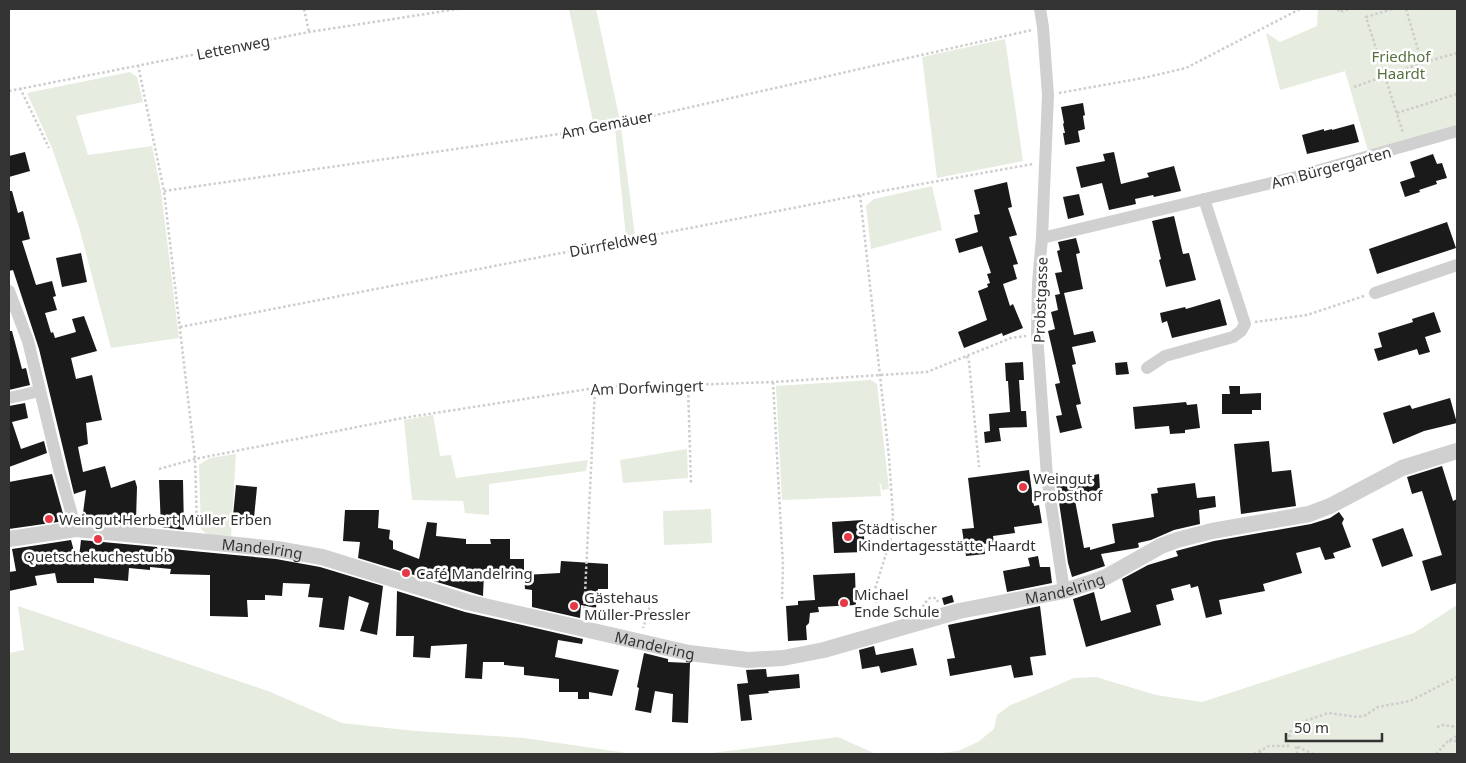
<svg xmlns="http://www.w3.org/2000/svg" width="1466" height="763" viewBox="0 0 1466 763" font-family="'Noto Sans',sans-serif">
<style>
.green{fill:#e6ecdf}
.building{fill:#1a1a1a}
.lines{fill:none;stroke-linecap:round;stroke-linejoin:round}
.path{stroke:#cdcdcd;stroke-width:2.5;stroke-dasharray:2.5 2.5;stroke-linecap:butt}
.minor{stroke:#d0d0d0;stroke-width:12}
.tertiary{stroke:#d0d0d0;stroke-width:16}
.poi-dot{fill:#e63946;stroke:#fff;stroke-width:2}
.labels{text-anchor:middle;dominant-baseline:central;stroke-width:5;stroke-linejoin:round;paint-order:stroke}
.street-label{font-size:15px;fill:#333;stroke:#fff}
.park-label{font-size:15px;fill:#56703f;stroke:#fff}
.poi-label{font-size:15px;fill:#333;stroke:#fff;text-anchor:start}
</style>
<rect width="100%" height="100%" fill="#fff"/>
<g class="green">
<path d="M569,9H596L620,121L594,126Z"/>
<path d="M1318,9H1457V125L1368,151L1345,71L1280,90L1266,33L1280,42L1317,26Z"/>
<path d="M1005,39L1023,161L937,178L922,57Z"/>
<path d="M130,72L137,77L143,102L76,116L88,155L152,146L161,191L179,338L111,348L79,227L52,148L27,93Z"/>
<path d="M621,127L635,236L626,237L615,128Z"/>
<path d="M932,186L942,230L871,249L866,206L874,199Z"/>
<path d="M871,380L877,384L889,489L882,490L881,484H878L880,485L881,496L782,500L776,386Z"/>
<path d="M433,415L440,456L451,455L456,478L588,460L586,471L489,484V515L465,513L463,501L412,500L404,420Z"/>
<path d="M687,449L688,478L623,483L620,460Z"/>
<path d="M236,454L231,536L208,535L201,529L199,465L210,458Z"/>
<path d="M711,509L712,543L664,545L663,511Z"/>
<path d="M1457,605V754H931L958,751L978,742L994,729L997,715L1009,706L1074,678L1096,677L1156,695L1202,702L1414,633Z"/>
<path d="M18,606L268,691L342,723L415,731L524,738L634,754H9V653L24,650Z"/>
<path d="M838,737L876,754H704Z"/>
</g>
<g class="building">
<path d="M1083,103L1085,115L1083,116L1085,129L1078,131L1080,142L1065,145L1063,133H1065L1063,124L1064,123L1061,107Z"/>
<path d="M1354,124L1359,142L1307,154L1302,135L1324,129V131L1332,129V130Z"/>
<path d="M25,152L30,171L9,177V156Z"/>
<path d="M1114,152L1121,184L1149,177L1147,173L1174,166L1181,191L1154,197L1153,195L1135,199L1136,204L1109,210L1102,183L1081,188L1076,167L1105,161L1103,154Z"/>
<path d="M1433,154L1437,164L1442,163L1447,178L1436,181L1437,184L1419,190L1420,192L1405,197L1400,182L1415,177L1410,162Z"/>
<path d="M1007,182L1012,207L1008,208L1017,235L1009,237L1018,264L1013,265L1017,279L1003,284L1010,306L1013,304L1023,328L1003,336L1002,333L964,348L958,332L987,320L978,291L988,287L987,284L990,283L987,274L991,273L982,246L959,253L955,239L978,232L974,215L980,214L974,190Z"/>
<path d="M9,191H12L18,213L23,211L30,239L22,241L36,285L52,281L56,296L53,297L57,310L45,313L51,333L53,332L55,338L76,332L72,319L84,316L97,351L71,358L76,379L92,375L102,420L86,423L88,444L78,447L83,472L105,466L111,488L135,480L137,487L136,521L149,522L150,526L89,520L83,513L86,490L74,494L39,349L13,270L9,271Z"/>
<path d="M1079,194L1084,215L1068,219L1063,197Z"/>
<path d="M1174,216L1183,254L1189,253L1196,280L1166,287L1159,260L1161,259L1152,221Z"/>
<path d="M1447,222L1456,248L1377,274L1369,249Z"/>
<path d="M1076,238L1080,253L1076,254L1083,289L1064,293L1074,335L1093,331L1096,342L1072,347L1076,364L1072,365L1081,404L1076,405L1082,428L1060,433L1056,416L1062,415L1055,384L1060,383L1048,331L1055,329L1051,312L1058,310L1055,295L1060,294L1055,273L1062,272L1057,251L1060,250L1058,242Z"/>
<path d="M81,253L87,282L62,287L56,258Z"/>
<path d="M1220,299L1227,325L1172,338L1167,321L1162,323L1160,313L1185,307L1186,309Z"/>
<path d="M1434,312L1441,332L1425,337L1430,352L1419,355L1417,349L1378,361L1374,349L1382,347L1378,333L1413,322L1412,319Z"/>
<path d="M9,331H12L22,369L26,368L30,385L9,390Z"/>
<path d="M1023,362L1024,380H1019L1021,411H1026L1027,427L999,428L1001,441L985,443L984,432L990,431L989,414L1010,412L1008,381H1006L1005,363Z"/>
<path d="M1127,362L1129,374L1116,375L1115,363Z"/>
<path d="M1229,386H1240V394L1261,393V410H1252V414H1222V394H1230Z"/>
<path d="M1450,398L1457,423L1424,431L1393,444L1383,413L1410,405L1412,409Z"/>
<path d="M1186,402L1187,405L1197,404L1200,428L1185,430V433L1170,434L1169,426L1135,429L1133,407Z"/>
<path d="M25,403L28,418L12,422L21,449L44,441L47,453L9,467V406Z"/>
<path d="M1269,441L1272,472L1291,470L1296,506L1241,514L1234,444Z"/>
<path d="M1442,466L1453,501L1457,499V583L1431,591L1422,561L1442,555L1422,491L1412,494L1407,477Z"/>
<path d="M1029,470L1034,506L1039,505L1042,523L1014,527L1015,533L993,536L994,542L984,544L985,554L966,556L962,529L974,528L968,478Z"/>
<path d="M52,474L65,521L9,529V482Z"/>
<path d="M1099,474L1100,490L1074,495L1084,548L1090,547V550L1115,543L1112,524L1154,517L1151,494L1158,493L1157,488L1195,483L1197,498L1215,496L1216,507L1199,510L1200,524L1174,530L1151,540L1138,543L1139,547L1137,548L1101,554L1105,566L1072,577L1068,563L1056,482Z"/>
<path d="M159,480H183L184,530L161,527Z"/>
<path d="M236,485L257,487L254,518L233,516Z"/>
<path d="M345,510H379L378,528L390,530L389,539L393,541V549L419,559L427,522L437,523L436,536L466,539V544H491L490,539H510V559H524V573H484L483,596L358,558L360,542L343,541Z"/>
<path d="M1339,512L1344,519L1342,523L1351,547L1333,553L1335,558L1325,560L1320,547L1296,553L1302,573L1263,584L1265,591L1219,600L1222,614L1206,618L1198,586L1191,588L1190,584L1171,589L1174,600L1156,605L1161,625L1086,647L1073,599L1094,592L1101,621L1131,612L1122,579L1148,565L1178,556L1176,551L1214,541L1311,524L1330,518Z"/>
<path d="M863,520L865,552L834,553L832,522Z"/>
<path d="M1403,528L1413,556L1382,567L1372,539Z"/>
<path d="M71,540L78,566L81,540L157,547L162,563L161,548L276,559L320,567L383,586L377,635L360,631L369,603L349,596L344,630L319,627L323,598L308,597L310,584L283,583L282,596L265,595V600H247L248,617L210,616V575L170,574L171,569L150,567V570L129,568L128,581L94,578V583H57L55,573L35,576L37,585L9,591V572L16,571L12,549Z"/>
<path d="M1038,556L1040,567H1050L1052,583L1007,592L1003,571L1030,566L1028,558Z"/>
<path d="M561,561L608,564V589H598L596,608L581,605L580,618L532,607V590L525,589L524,575L560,573Z"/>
<path d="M855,573L856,605L818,607L819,612L810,613L809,623L806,626L807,640L788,641L786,606L798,605V601L815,600L813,575Z"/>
<path d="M397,591L465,612L583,639L582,644L558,640L555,657L619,670L612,696L589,692V699H578V692H559V679L524,675V667L504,665V662H483L482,679L465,678L467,644L431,646L430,658L413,657L414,636H396Z"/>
<path d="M952,595L954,602L944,605L942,598Z"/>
<path d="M1040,606L1046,655L1030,657L1033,675L1014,678L1011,665L950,676L947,659L955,658L948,625Z"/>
<path d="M874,646L876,655L913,648L917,665L881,673L879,666L862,669L859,650Z"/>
<path d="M644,653L668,659V662L690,663L688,723L672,722L673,694L655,691L651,713L635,710L639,688L637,687Z"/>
<path d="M766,669L767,677L799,674L800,688L768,691L769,693L749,695L752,720L741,721L737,684L748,683L746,670Z"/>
</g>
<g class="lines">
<g class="path">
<path d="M304,9L309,32"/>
<path d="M1338,9L1339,12L1349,9"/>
<path d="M1392,9L1366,17L1403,133"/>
<path d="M1406,9L1422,63L1457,53"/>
<path d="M138,65L164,191L195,459L197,527"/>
<path d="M1354,87L1422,63"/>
<path d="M20,88L49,148"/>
<path d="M9,91L309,32L458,9"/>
<path d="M1059,93L1143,78L1186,68L1300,9"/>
<path d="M1397,113L1457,94"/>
<path d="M164,191L594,129L1032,30"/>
<path d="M860,195L889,457L893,516L891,538L875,589L878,621"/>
<path d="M1255,322L1307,315L1364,296"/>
<path d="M180,327L860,195L1033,164"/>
<path d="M967,356L969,362L979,467"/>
<path d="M773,382L783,566L782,599"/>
<path d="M688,385L691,484"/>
<path d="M159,469L195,459L403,418L595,388L632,385H688L773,382L927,372L1011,338L1026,336"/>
<path d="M640,599L646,600L650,606L643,628"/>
<path d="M923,607L924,604L930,598H936L938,602"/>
<path d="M584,614L595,388"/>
<path d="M1437,727L1443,725L1457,727"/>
<path d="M1449,741H1457"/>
<path d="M1259,752L1265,754"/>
<path d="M1254,754L1269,746H1288L1290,732L1297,724L1328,713L1358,717L1366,715L1378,707L1410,701L1457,677"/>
<path d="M1297,754L1296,746L1313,754"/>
<path d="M1436,754L1448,741L1457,736"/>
</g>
<g class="minor">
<path d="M1040,9L1043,27L1048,95L1042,238L1038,283L1037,334L1047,477L1064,591"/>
<path d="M1042,238L1292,178L1457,131"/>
<path d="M9,291L28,341L59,469L76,529"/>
<path d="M1375,293L1457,265"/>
<path d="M1147,368L1165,356L1233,337L1241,331L1245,324L1204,199"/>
<path d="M9,398L40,391"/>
</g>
<path class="tertiary" id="s1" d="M9,539L76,529L277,549L322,557L467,602L689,653L748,660L783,658L824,650L959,611L1064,591L1092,582L1106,577L1161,546L1177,540L1212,531L1309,514L1330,506L1402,468L1457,451"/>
</g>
<g class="poi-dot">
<circle cx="1023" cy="487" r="5"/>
<circle cx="49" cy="519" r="5"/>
<circle cx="848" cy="537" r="5"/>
<circle cx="98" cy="539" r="5"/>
<circle cx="406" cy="573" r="5"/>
<circle cx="844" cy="603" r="5"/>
<circle cx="574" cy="606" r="5"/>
</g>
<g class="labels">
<g class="street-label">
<text transform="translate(233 47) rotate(-11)">Lettenweg</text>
<text transform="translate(607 124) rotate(-11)">Am Gemäuer</text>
<text transform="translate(1331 167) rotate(-15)">Am Bürgergarten</text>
<text transform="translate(613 243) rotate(-11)">Dürrfeldweg</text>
<text transform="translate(1040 300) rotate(-88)">Probstgasse</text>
<text transform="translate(647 387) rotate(-2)">Am Dorfwingert</text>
<text stroke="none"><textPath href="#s1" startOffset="255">Mandelring</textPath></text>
<text stroke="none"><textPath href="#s1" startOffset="1080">Mandelring</textPath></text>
<text stroke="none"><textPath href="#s1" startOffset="660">Mandelring</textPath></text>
</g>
<g class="park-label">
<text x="1401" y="56">Friedhof<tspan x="1401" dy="17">Haardt</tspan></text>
</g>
<g class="poi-label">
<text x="1033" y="478">Weingut<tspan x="1033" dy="17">Probsthof</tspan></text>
<text x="59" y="519">Weingut Herbert Müller Erben</text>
<text x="858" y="528">Städtischer<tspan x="858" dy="17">Kindertagesstätte Haardt</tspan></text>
<text x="98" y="556" text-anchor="middle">Quetschekuchestubb</text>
<text x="416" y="573">Café Mandelring</text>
<text x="854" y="594">Michael<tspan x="854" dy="17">Ende Schule</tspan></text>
<text x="584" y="597">Gästehaus<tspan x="584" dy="17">Müller-Pressler</tspan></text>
</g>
</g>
<rect width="1466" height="763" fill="none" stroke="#333333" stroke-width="20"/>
<path d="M1286 733v8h96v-8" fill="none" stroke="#333333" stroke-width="2.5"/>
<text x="1294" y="733" font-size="15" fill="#333333" stroke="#ffffff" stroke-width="4" paint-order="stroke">50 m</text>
</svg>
